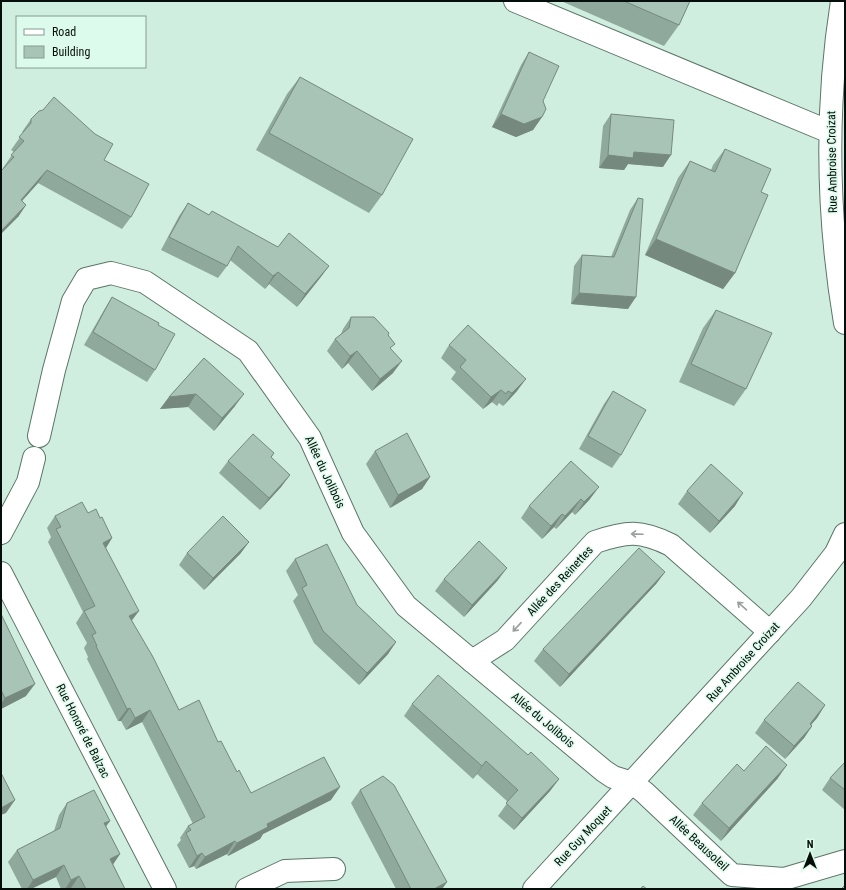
<svg xmlns="http://www.w3.org/2000/svg" width="846" height="890" viewBox="0 0 846 890" font-family="'Roboto Condensed',sans-serif">
<style>
.lines{fill:none;stroke-linecap:round;stroke-linejoin:round}
.minor-casing{stroke:#5b7568;stroke-width:24}
.minor{stroke:#fff;stroke-width:22}
.wall{fill:#90a99d}
.shaded-wall{fill:#76897f}
.building{fill:#a8c4b6;stroke:#76897f}
.oneway{stroke:#9b9f9d}
.labels{text-anchor:middle;dominant-baseline:central;stroke-width:3;stroke-linejoin:round;paint-order:stroke}
.street-label{font-size:12px;fill:#050e0a;stroke:#ddfbec}
</style>
<rect width="100%" height="100%" fill="#d0eedf"/>
<g class="lines">
<g class="minor-casing">
<g id="minor">
<path d="M515,1L830,132"/>
<path d="M842,1C825,108 827,216 845,323"/>
<path d="M39,436L54,370L73,301L86,279L111,273L145,282L248,351L310,438L353,533L406,606L604,771L613,777L632,783L644,792L732,875L784,879L845,861"/>
<path d="M1,533L28,482L34,458"/>
<path d="M1,573L165,889"/>
<path d="M472,661L505,640L595,542C627,531 641,530 671,545L770,632"/>
<path d="M247,889L285,871L334,869"/>
<path d="M534,889L801,598L836,553L845,534"/>
</g>
</g>
<use href="#minor" class="minor"/>
</g>
<g class="wall">
<path d="M561,1H690L679,25L664,46Z"/>
<path d="M529,52L543,101L542,117L533,130L516,137L492,127L521,65Z"/>
<path d="M300,77L382,195L369,213L256,150L287,94Z"/>
<path d="M611,114L663,167L628,164L624,170L599,168L603,126Z"/>
<path d="M31,119L104,160L131,217L122,229L38,183L22,201L26,205L18,217L4,168H3L14,152L11,150L23,133L22,132Z"/>
<path d="M725,149L761,192L735,273L723,289L645,255L678,178L690,161L711,170L713,165Z"/>
<path d="M638,198L628,309L571,304L574,266L582,255L611,257L630,210Z"/>
<path d="M188,203L209,215L278,247L329,266L320,278L297,307L269,284L265,289L230,260L227,266L218,278L161,250L179,216Z"/>
<path d="M112,297L155,370L147,382L84,345L104,310Z"/>
<path d="M716,310L746,389L734,406L679,382L703,328Z"/>
<path d="M351,317L388,335L391,349L393,373L372,391L348,363L342,369L327,351L335,339L341,334L343,329Z"/>
<path d="M449,345L517,391L503,406L499,403L497,406L492,402L483,409L451,379L456,372L441,358Z"/>
<path d="M204,358L235,406L214,431L188,407L160,409L169,397Z"/>
<path d="M613,391L621,455L612,468L579,449L604,404Z"/>
<path d="M375,451L430,477L422,489L390,508L366,464Z"/>
<path d="M274,453L271,458L290,475L281,487L260,510L219,473L228,461Z"/>
<path d="M571,461L590,499L575,515L572,512L556,529L554,527L542,539L521,518L529,506Z"/>
<path d="M687,491L735,506L710,533L678,504Z"/>
<path d="M88,513L100,518L112,538L106,548L132,621L179,710L218,742L237,772L251,793L331,800L263,834L260,839L228,856L227,854L196,869L194,866L189,868L177,845L181,840L180,838L188,826L193,824L142,722L126,730L121,721H118L87,659L88,657L84,648L87,643L76,623L83,612L48,542L51,537L47,528L55,516Z"/>
<path d="M249,542L240,554L204,590L179,565L187,553Z"/>
<path d="M295,559L357,605L396,642L388,654L359,685L314,643L293,601L298,595L286,571Z"/>
<path d="M665,572L656,584L560,687L534,661L543,649Z"/>
<path d="M444,579L498,580L464,617L435,591Z"/>
<path d="M1,614L26,696L1,709Z"/>
<path d="M412,704L528,755L559,779L550,791L514,830L498,816L508,802L477,774L473,779L404,716Z"/>
<path d="M825,705L817,718L811,725L812,726L804,738L785,759L755,733L764,720Z"/>
<path d="M845,762V810L822,790L830,778Z"/>
<path d="M744,771L778,778L721,841L693,815L702,803Z"/>
<path d="M360,790L447,882L442,889H396L351,803Z"/>
<path d="M67,803L110,821L106,826L120,854L113,864L125,889H71V888L69,889H61L56,877L31,889H22L8,862L17,850L54,831L59,815Z"/>
</g>
<g class="shaded-wall">
<path d="M501,114L542,117L533,130L516,137L492,127Z"/>
<path d="M634,152L671,155L663,167L628,164L624,170L599,168L608,155Z"/>
<path d="M47,170L38,183L12,212L21,200Z"/>
<path d="M26,205L18,217L1,234V231Z"/>
<path d="M656,239L735,273L723,289L645,255Z"/>
<path d="M329,266L320,278L297,307L305,294Z"/>
<path d="M278,272L269,284L265,289L273,276Z"/>
<path d="M579,293L636,297L628,309L571,304Z"/>
<path d="M357,351L348,363L342,369L350,356Z"/>
<path d="M402,361L393,373L372,391L380,379Z"/>
<path d="M526,379L517,391L503,406L512,393Z"/>
<path d="M501,390L492,402L483,409L491,397Z"/>
<path d="M196,394L188,407L160,409L169,397Z"/>
<path d="M244,394L235,406L214,431L222,418Z"/>
<path d="M290,475L281,487L260,510L269,498Z"/>
<path d="M430,477L422,489L390,508L398,495Z"/>
<path d="M599,487L590,499L575,515L584,502Z"/>
<path d="M743,493L735,506L710,533L719,521Z"/>
<path d="M581,499L572,512L556,529L565,516Z"/>
<path d="M562,514L554,527L542,539L551,526Z"/>
<path d="M112,538L104,551L103,543Z"/>
<path d="M249,542L240,554L204,590L213,578Z"/>
<path d="M507,568L498,580L464,617L472,605Z"/>
<path d="M665,572L656,584L560,687L569,674Z"/>
<path d="M139,611L130,623L129,616Z"/>
<path d="M396,642L388,654L359,685L367,673Z"/>
<path d="M35,684L26,696L1,709V704L5,698Z"/>
<path d="M825,705L817,718L801,736L810,724Z"/>
<path d="M130,708L121,721H118L127,709Z"/>
<path d="M150,710L142,722L126,730L135,718Z"/>
<path d="M812,726L804,738L785,759L794,746Z"/>
<path d="M486,761L477,774L473,779L482,766Z"/>
<path d="M787,765L778,778L721,841L729,828Z"/>
<path d="M559,779L550,791L514,830L522,818Z"/>
<path d="M340,787L331,800L263,834L260,839L228,856L237,843L267,824Z"/>
<path d="M15,800L6,813L1,815V808Z"/>
<path d="M110,821L101,833L104,823Z"/>
<path d="M235,841L227,854L196,869L205,857Z"/>
<path d="M202,853L194,866L189,868L197,856Z"/>
<path d="M120,854L112,866L110,859Z"/>
<path d="M64,865L56,877L31,889H27L33,880Z"/>
<path d="M79,876L71,888L69,889H65L71,880Z"/>
<path d="M447,882L442,889H434Z"/>
</g>
<g class="building">
<path d="M624,1H690L679,25Z"/>
<path d="M529,52L559,66L543,101L546,109L542,117L524,124L501,114Z"/>
<path d="M300,77L413,139L382,195L269,133Z"/>
<path d="M54,97L95,134L113,144L104,160L149,184L131,217L47,170L21,200L26,205L1,231V171L14,157L11,155L24,141L19,137L31,123V119L39,111L43,110Z"/>
<path d="M611,114L674,120L671,155L634,152L633,158L608,155Z"/>
<path d="M725,149L771,169L761,192L768,195L735,273L656,239L690,161L715,172Z"/>
<path d="M638,198L643,199L636,297L579,293L582,255L614,257Z"/>
<path d="M188,203L209,215L212,211L278,247L289,233L329,266L305,294L278,272L273,276L238,246L227,266L169,237Z"/>
<path d="M112,297L159,323L158,325L175,334L155,370L93,332Z"/>
<path d="M716,310L772,333L746,389L691,364Z"/>
<path d="M351,317H374L389,333L388,335L395,344L390,348L402,361L380,379L357,351L350,356L335,339L349,328Z"/>
<path d="M468,325L526,379L512,393L508,391L506,394L501,390L491,397L460,367L466,360L449,345Z"/>
<path d="M204,358L244,394L222,418L196,394L169,397Z"/>
<path d="M613,391L646,410L621,455L588,436Z"/>
<path d="M407,433L430,477L398,495L375,451Z"/>
<path d="M253,434L274,453L271,457L290,475L269,498L228,461Z"/>
<path d="M571,461L599,487L584,502L581,499L565,516L562,514L551,526L529,506Z"/>
<path d="M711,464L743,493L719,521L687,491Z"/>
<path d="M82,502L88,513L96,509L100,518L102,517L112,538L103,543L139,611L129,616L153,657L179,710L199,700L218,742L221,741L237,772L239,770L251,793L324,757L340,787L267,824L268,827L237,843L235,841L205,857L202,853L197,856L186,833L191,830L188,826L205,817L150,710L135,718L130,708L127,709L96,646H97L92,635L96,633L84,611L95,606L56,529L61,527L55,516Z"/>
<path d="M223,516L249,542L213,578L187,553Z"/>
<path d="M479,541L507,568L472,605L444,579Z"/>
<path d="M327,544L357,605L396,642L367,673L323,631L302,588L307,585L295,559Z"/>
<path d="M639,548L665,572L569,674L543,649Z"/>
<path d="M1,614L35,684L5,698L1,690Z"/>
<path d="M438,675L528,755L531,752L559,779L522,818L506,803L518,790L486,761L482,766L412,704Z"/>
<path d="M798,682L825,705L810,724L812,726L794,746L764,720Z"/>
<path d="M766,746L787,765L729,828L702,803L737,764L744,771Z"/>
<path d="M845,762V790L830,778Z"/>
<path d="M1,773L15,800L1,808Z"/>
<path d="M383,776L394,785L447,882L434,889H411L360,790Z"/>
<path d="M94,790L110,821L104,823L120,854L110,859L125,889H86L79,876L71,880L64,865L33,880L17,850L60,828L67,803Z"/>
<path d="M845,885V889H841Z"/>
<path d="M643,886L647,889H640Z"/>
</g>
<defs><path id="oneway-shaft" d="M-6 0H5M1.5-3L5.5 0L1.5 3" fill="none" stroke-width="1.6" stroke-linecap="round" stroke-linejoin="round"/></defs>
<g class="oneway">
<use href="#oneway-shaft" transform="translate(637 534) rotate(-178)"/>
<use href="#oneway-shaft" transform="translate(742 606) rotate(-139)"/>
<use href="#oneway-shaft" transform="translate(517 627) rotate(133)"/>
</g>
<g class="labels">
<g class="street-label">
<text transform="translate(832 162) rotate(-91)">Rue Ambroise Croizat</text>
<text transform="translate(325 472) rotate(65)">Allée du Jolibois</text>
<text transform="translate(560 581) rotate(-47)">Allée des Reinettes</text>
<text transform="translate(743 662) rotate(-48)">Rue Ambroise Croizat</text>
<text transform="translate(543 720) rotate(40)">Allée du Jolibois</text>
<text transform="translate(83 731) rotate(63)">Rue Honoré de Balzac</text>
<text transform="translate(583 836) rotate(-47)">Rue Guy Moquet</text>
<text transform="translate(699 843) rotate(43)">Allée Beausoleil</text>
</g>
</g>
<rect width="846" height="890" fill="none" stroke="#050e0a" stroke-width="4"/>
<rect x="16" y="16" width="130" height="52" fill="#ddfbec" stroke="#879c92"/>
<rect x="24" y="29" width="20" height="6" fill="#ffffff" stroke="#879c92"/>
<text x="52" y="36" font-size="12" fill="#050e0a">Road</text>
<rect x="24" y="46" width="20" height="12" fill="#a8c4b6" stroke="#879c92"/>
<text x="52" y="56" font-size="12" fill="#050e0a">Building</text>
<g transform="translate(810 854)" stroke="#ddfbec" stroke-width="3" paint-order="stroke">
<path d="M0-3L7 15L0 10L-7 15Z" fill="#050e0a"/>
<text y="-6" font-size="11" font-weight="bold" text-anchor="middle" fill="#050e0a">N</text>
</g>
</svg>
